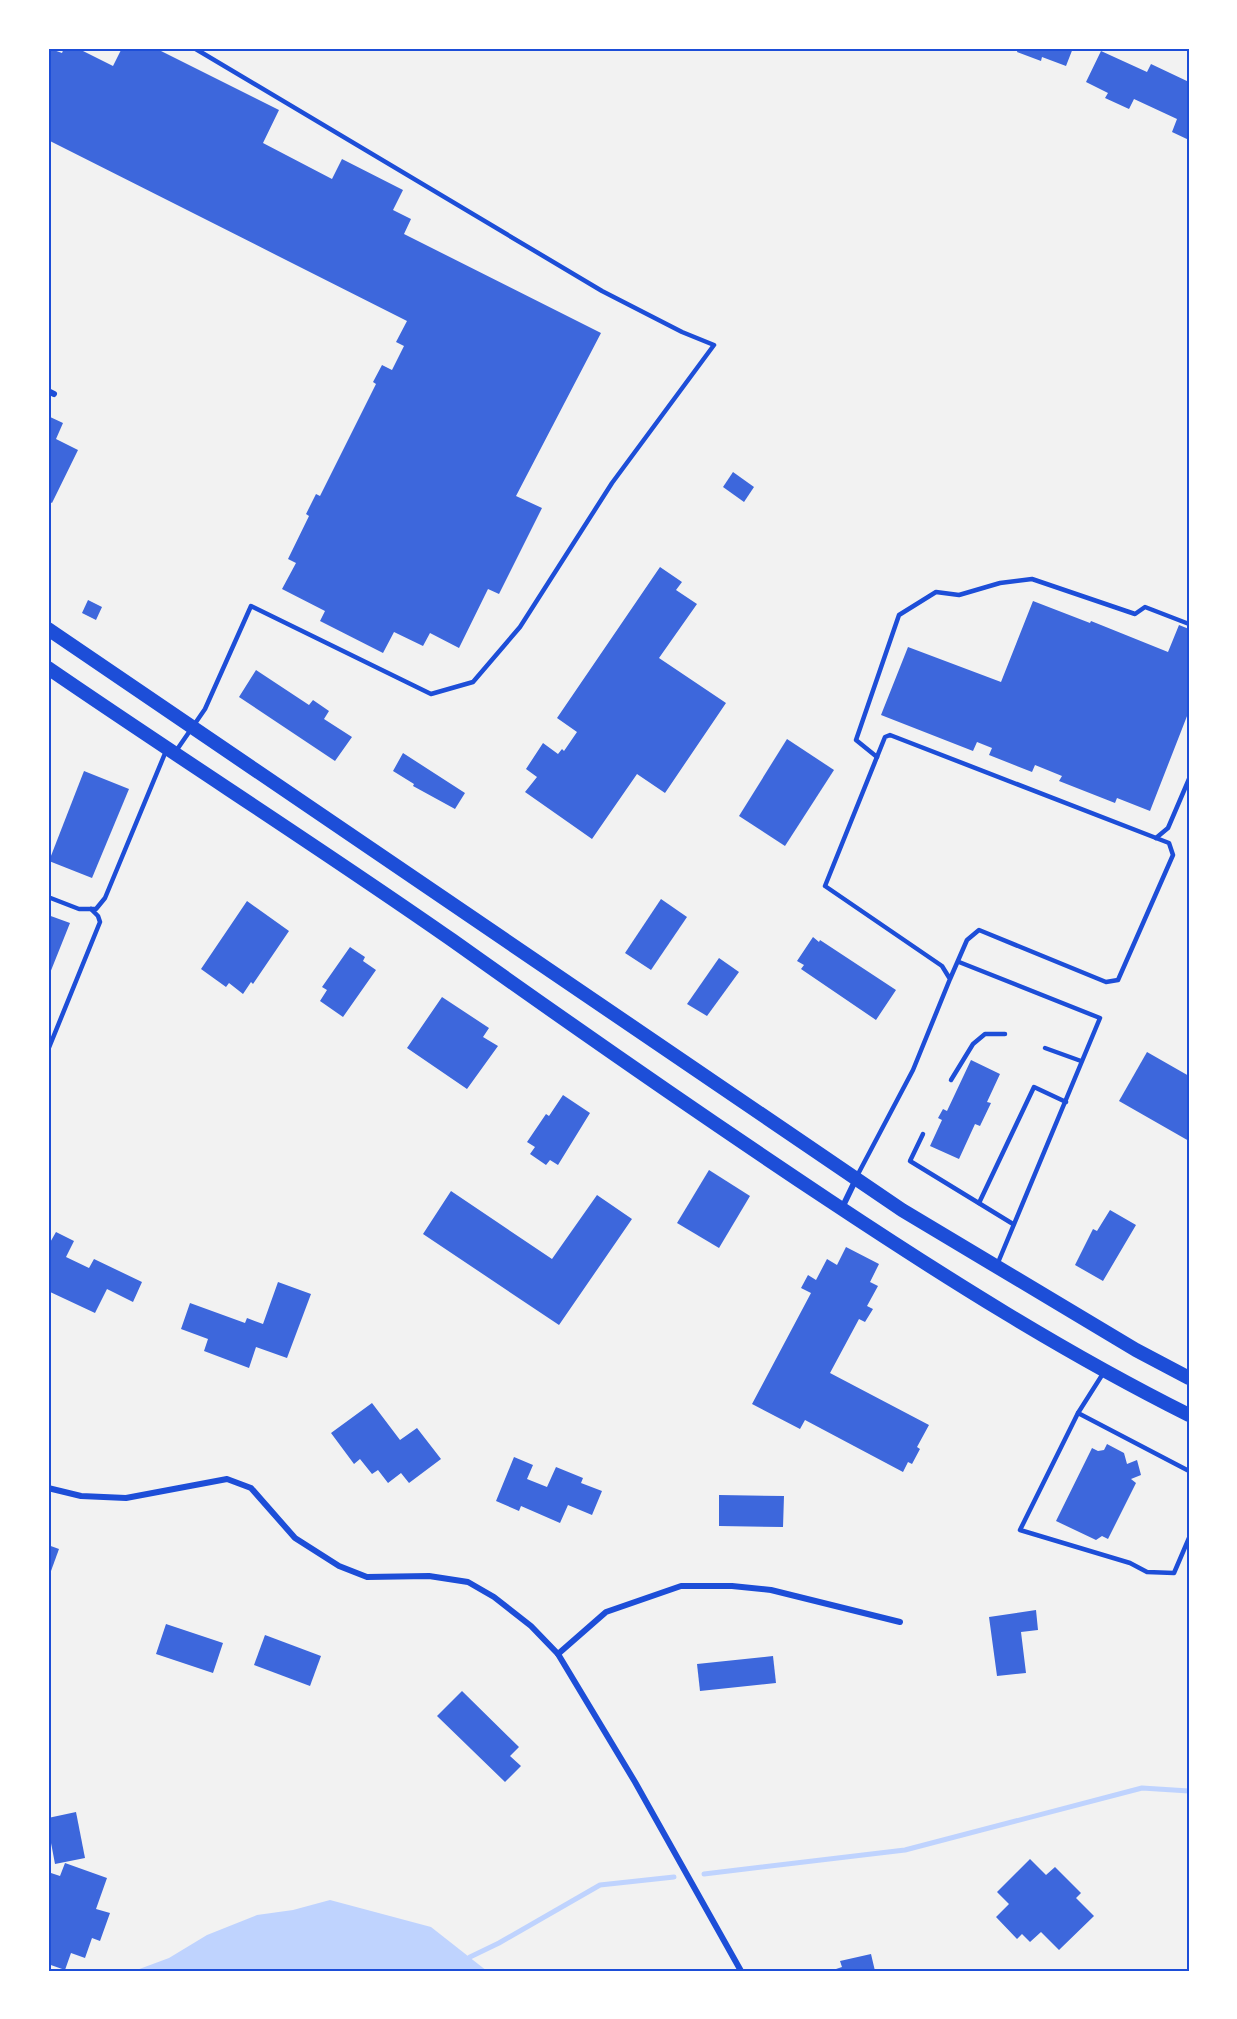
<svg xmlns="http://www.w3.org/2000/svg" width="1237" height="2019" viewBox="0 0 1237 2019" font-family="Mulish,sans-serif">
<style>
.water{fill:#bfd3fe}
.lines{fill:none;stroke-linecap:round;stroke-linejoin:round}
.stream{stroke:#bfd3fe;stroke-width:5}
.building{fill:#3d67dc}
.service{stroke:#1d4ed8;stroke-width:4.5}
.minor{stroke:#1d4ed8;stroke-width:6}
.primary{stroke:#1d4ed8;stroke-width:14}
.neatline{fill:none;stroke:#1d4ed8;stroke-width:2}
</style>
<rect width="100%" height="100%" fill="#f2f2f2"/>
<path class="water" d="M330,1900L431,1927L487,1971H134L169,1958L207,1935L257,1915L293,1910Z"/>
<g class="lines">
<g class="stream">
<path d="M704,1874L905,1850L1142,1788L1189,1791"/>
<path d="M470,1957L499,1943L600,1885L674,1877"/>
</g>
</g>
<g class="building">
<path d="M48,48L62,53L64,48H77L113,66L122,48H155L279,110L263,143L332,179L342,159L403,190L393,210L411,219L404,234L601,333L516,496L542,508L499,594L488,589L459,648L430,633L423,646L394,632L383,653L320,621L325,611L282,589L296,563L288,559L309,516L306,514L316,494L320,496L376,384L373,382L382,365L392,370L404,346L396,342L407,321L48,140Z"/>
<path d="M1018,48H1073L1066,66L1042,57L1041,61L1017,52Z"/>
<path d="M1101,51L1147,72L1151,64L1189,82V140L1172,132L1177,119L1134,99L1129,109L1105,98L1108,93L1086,82Z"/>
<path d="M48,416L63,423L56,439L78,450L52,503L48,501Z"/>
<path d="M733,472L754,487L744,502L723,487Z"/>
<path d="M660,567L682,582L676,590L697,604L659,658L726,703L665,793L637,774L592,839L525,792L537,777L526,769L543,743L558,754L562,749L564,751L577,732L557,718Z"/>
<path d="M88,600L102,607L96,620L82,613Z"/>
<path d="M1033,601L1090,623L1091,621L1168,652L1179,625L1189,629V711L1150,811L1117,798L1115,803L1059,781L1062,776L1035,765L1032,772L989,755L992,748L977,742L973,751L881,715L908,647L1001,682Z"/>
<path d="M256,670L309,705L313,700L329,711L324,719L352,737L335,761L239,697Z"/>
<path d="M787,739L834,770L785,846L739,816Z"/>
<path d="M403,753L465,793L455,809L413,786L414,784L393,771Z"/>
<path d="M84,771L129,789L92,878L49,861Z"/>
<path d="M661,899L687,917L651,970L625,953Z"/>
<path d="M247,901L289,931L253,984L251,982L243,994L229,983L226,987L201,969Z"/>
<path d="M48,915L70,923L48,978Z"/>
<path d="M813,937L819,942L820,940L896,990L876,1020L801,969L804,965L797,961Z"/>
<path d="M350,947L365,957L363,961L376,970L343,1017L320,1001L327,990L322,987Z"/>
<path d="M719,958L739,972L707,1016L687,1004Z"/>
<path d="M442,997L489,1028L483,1037L498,1046L467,1089L407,1048Z"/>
<path d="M1147,1052L1189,1076V1141L1119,1101Z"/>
<path d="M971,1060L1000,1074L987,1102L991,1103L980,1126L975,1124L959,1159L930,1146L942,1120L938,1118L943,1109L947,1111Z"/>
<path d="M563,1095L590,1113L558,1165L550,1160L546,1165L530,1154L535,1147L527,1142L546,1114L549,1116Z"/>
<path d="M709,1170L750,1196L719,1248L677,1223Z"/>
<path d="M451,1191L552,1259L597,1195L632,1219L559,1325L423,1234Z"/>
<path d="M1110,1210L1136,1225L1103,1281L1075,1265L1093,1229L1097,1231Z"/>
<path d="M56,1232L74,1241L66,1257L89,1268L94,1259L142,1282L133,1302L107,1289L95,1313L48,1291V1246Z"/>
<path d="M846,1247L879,1264L870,1282L878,1286L867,1306L873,1309L865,1322L859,1319L830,1373L929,1425L917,1447L920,1449L912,1464L908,1462L903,1472L805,1420L800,1429L752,1404L811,1293L801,1288L808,1275L816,1280L827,1259L837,1265Z"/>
<path d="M278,1282L311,1294L287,1358L256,1347L249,1368L204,1351L208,1339L181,1329L190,1303L245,1323L247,1318L263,1324Z"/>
<path d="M372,1403L400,1440L417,1428L441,1459L409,1483L401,1473L388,1483L378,1470L372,1474L360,1459L354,1464L331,1433Z"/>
<path d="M1107,1444L1124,1453L1127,1464L1137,1460L1141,1475L1131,1479L1136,1483L1108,1539L1102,1536L1096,1540L1056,1521L1092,1448L1098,1451L1104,1450Z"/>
<path d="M514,1457L533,1465L527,1479L547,1487L556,1467L583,1478L581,1483L602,1491L592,1515L568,1505L560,1523L521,1506L519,1511L496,1501Z"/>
<path d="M719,1495L784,1496L783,1527L719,1526Z"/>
<path d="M48,1545L59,1549L51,1571L48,1570Z"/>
<path d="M1036,1610L1038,1630L1021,1632L1026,1673L997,1676L989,1617Z"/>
<path d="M166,1624L223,1643L213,1673L156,1654Z"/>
<path d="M265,1635L321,1656L310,1686L254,1665Z"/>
<path d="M773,1656L776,1683L700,1691L697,1664Z"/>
<path d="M462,1691L519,1747L510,1756L521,1766L505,1782L437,1716Z"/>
<path d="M76,1812L85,1858L55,1864L48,1827V1818Z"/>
<path d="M1030,1859L1046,1875L1055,1867L1081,1893L1076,1898L1094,1916L1059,1950L1041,1932L1030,1942L1022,1934L1017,1939L996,1917L1009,1904L997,1892Z"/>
<path d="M65,1863L107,1878L96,1909L110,1913L100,1941L92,1938L85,1958L71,1953L65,1970L48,1964L50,1950H48V1872L60,1876Z"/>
<path d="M871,1954L875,1971H830L842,1967L840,1961Z"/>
</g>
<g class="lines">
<g class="service">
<path d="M176,751L205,709L251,606L431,694L473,682L520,627L612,483L714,345L682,332L602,291L194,48"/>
<path d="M877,757L856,740L899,615L936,592L959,595L1000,583L1032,579L1135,614L1145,607L1189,624"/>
<path d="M1156,838L1168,828L1189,779"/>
<path d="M48,897L79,909H96L105,898L166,751"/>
<path d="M959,962L1100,1018L997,1265"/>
<path d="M1045,1048L1081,1061"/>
<path d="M48,1050L100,922L98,916L91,909"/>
<path d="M951,1080L973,1044L985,1034H1005"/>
<path d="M923,1134L910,1161L1013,1224"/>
<path d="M857,1176L913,1070L950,979L942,966L825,886L885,737L890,735L1169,843L1173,855L1118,980L1106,982L979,930L967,940L950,979"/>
<path d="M979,1203L1034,1087L1066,1102"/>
<path d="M1104,1372L1078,1413L1020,1530L1130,1563L1147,1572L1174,1573L1189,1538"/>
<path d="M1078,1413L1189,1471"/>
</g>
<g class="minor">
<path d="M48,391L54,394"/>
<path d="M842,1208L856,1179"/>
<path d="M48,1488L81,1496L126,1498L227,1479L251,1488L295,1538L339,1566L367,1577L429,1576L468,1582L494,1597L531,1626L558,1654L635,1782L741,1971"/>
<path d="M558,1654L606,1612L681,1586H732L771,1590L900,1622"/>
</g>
<g class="primary">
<path d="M48,629L902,1210L1136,1350L1189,1378"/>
<path d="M48,668C182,760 319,847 452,940C577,1029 702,1116 830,1201C946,1278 1065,1353 1189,1415"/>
</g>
</g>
<rect width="1237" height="2019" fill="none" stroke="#ffffff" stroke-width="99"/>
<rect x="50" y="50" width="1138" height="1920" class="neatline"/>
</svg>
